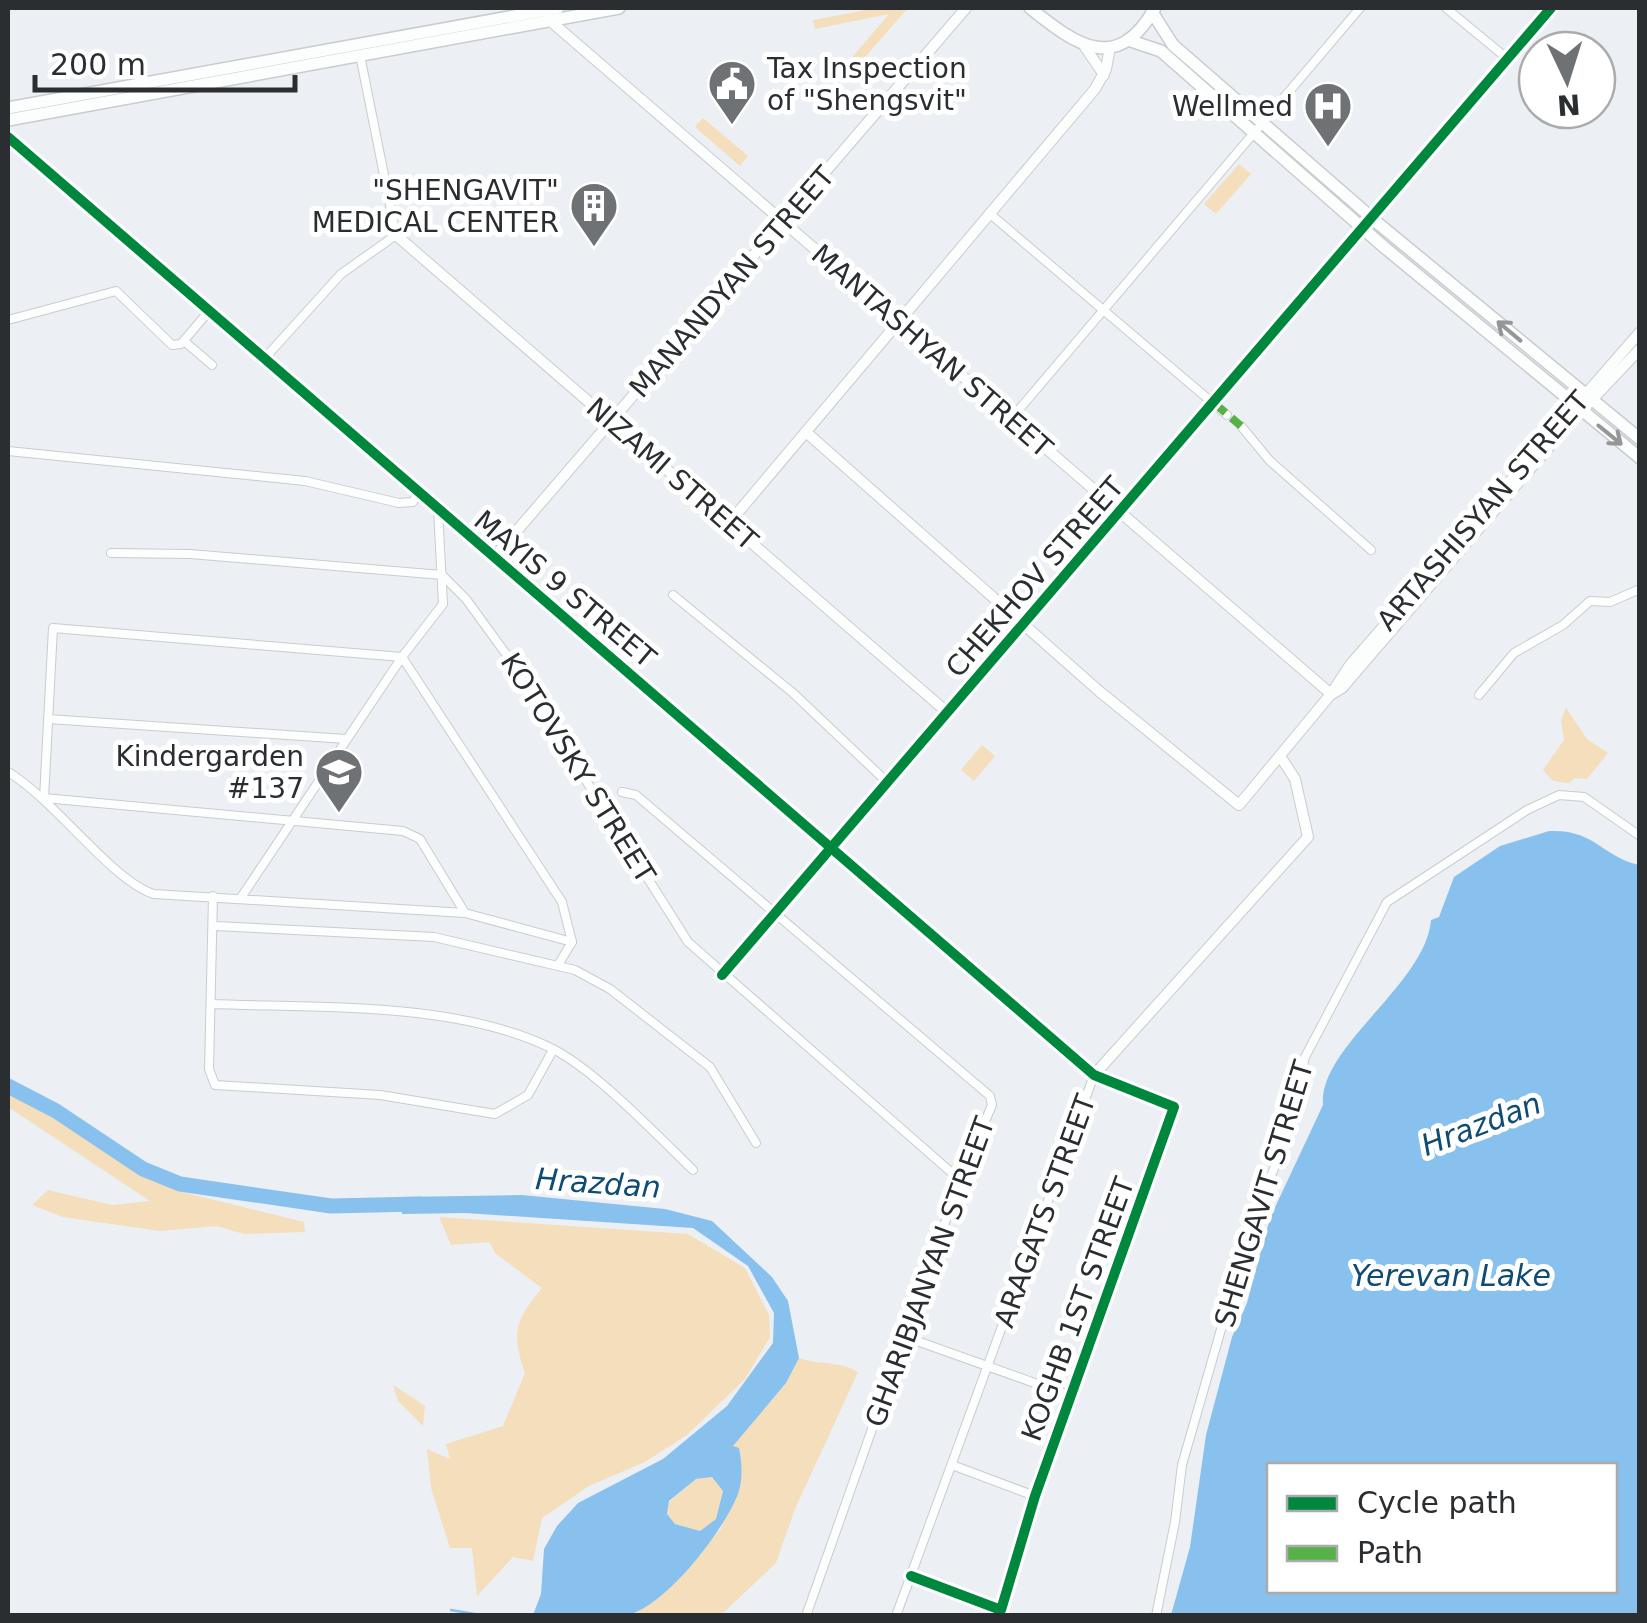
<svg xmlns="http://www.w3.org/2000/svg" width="1647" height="1623" viewBox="0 0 1647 1623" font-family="'DejaVu Sans',sans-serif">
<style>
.green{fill:#f5debb}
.water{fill:#88c1ed;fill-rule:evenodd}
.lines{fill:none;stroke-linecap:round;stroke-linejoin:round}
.stream{stroke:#88c1ed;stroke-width:2.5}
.river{stroke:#88c1ed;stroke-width:15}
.street-casing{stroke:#c9cccf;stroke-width:10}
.secondary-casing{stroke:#c9cccf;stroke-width:12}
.primary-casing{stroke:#c9cccf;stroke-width:14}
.street{stroke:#fcfdfd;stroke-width:8}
.secondary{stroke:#fcfdfd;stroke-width:10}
.primary{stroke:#fcfdfd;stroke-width:11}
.quiet{stroke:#56b246;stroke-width:8;stroke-dasharray:15 8;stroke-linecap:butt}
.cycleway-casing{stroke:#fff;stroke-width:16}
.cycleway{stroke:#00873e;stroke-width:10}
.oneway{stroke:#949697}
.labels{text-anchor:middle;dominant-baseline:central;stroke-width:10;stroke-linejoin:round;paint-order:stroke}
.poi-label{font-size:28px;fill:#2b2e31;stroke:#fff;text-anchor:end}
.street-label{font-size:28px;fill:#2b2e31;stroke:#fff}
.water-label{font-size:30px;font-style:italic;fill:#0e4c74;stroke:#fff}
</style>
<rect width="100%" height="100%" fill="#ecf0f4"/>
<g class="green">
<path d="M876,8H908L850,74L843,68L889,14L815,29L813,20Z"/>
<path d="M703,118L748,156L740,166L695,127Z"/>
<path d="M1239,164L1251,174L1216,214L1204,204Z"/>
<path d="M1566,708L1587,739L1608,753L1587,779L1575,778L1569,783L1553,781L1543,770L1564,740L1561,720Z"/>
<path d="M982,745L995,756L974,781L961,770Z"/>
<path d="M8,1092L178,1191L304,1222L305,1232L244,1234L216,1226L160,1231L63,1217L32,1205L48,1190L112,1205L150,1201L8,1107Z"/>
<path d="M439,1217L688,1234L745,1268L769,1315L770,1337L745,1379L687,1435L645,1462L589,1486L542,1518L533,1561L513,1557L477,1596L472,1548H450L431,1488L427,1449L450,1459L446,1444L503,1426L525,1373C511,1334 515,1320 542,1288L496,1254L489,1242L451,1245Z"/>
<path d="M799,1358C819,1365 841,1361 858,1372L795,1509L776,1563L721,1615L626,1616L645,1605L721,1529L732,1446L786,1383Z"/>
<path d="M393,1385L425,1406L423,1426L398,1401Z"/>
<path d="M712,1477L723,1490L716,1519L700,1531L675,1524L667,1514L669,1502L696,1479Z"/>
</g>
<g class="water">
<path d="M1549,831C1595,829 1601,856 1639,865V1615H1171L1190,1547L1206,1435L1232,1337L1247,1303L1270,1218L1323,1105C1318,1047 1426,984 1431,920L1439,917L1454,877L1500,846ZM1270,1466H1614V1590H1270Z"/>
<path d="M522,1195L665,1209L712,1221L772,1277L788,1301L799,1358L786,1383L733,1446L739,1448C742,1462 743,1480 738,1494C724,1530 666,1607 625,1616C598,1622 561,1616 533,1615L541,1594L544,1549L557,1526L578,1503L663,1459L727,1406L773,1343L774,1313L748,1266L693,1228L465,1213L402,1214V1197ZM712,1477L723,1491L716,1519L700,1531L675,1524L667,1514L669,1501L696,1479Z"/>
</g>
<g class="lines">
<path class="stream" d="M451,1610L486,1616"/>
<path class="river" d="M8,1086L56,1111L143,1169L180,1184L331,1206L420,1204"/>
<g class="street-casing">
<g id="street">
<path d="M1446,8L1509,60"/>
<path d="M989,213L1227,415"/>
<path d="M8,320L116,291L172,345L181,344L209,311"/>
<path d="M184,341L212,365"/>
<path d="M264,359L341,274L396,235L360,55"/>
<path d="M1011,419L1360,8"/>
<path d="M1241,426L1270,461L1371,550"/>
<path d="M8,451L305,481L399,503L413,502L417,493"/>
<path d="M111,553L190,554L442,575L466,599L506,654L688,942L960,1180"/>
<path d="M673,595L793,693L888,783"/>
<path d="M1479,695L1514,653L1563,625L1590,601L1610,602L1640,589"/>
<path d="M48,719L346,739"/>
<path d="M8,772C54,799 113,882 154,894L465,913L572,942"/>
<path d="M622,792L636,795L990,1096L992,1105L960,1180L806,1616"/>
<path d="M44,798L53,628L402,657L562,902L572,942L558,965"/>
<path d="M44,798L403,831L420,839L465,913"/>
<path d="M213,896L209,1069L215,1085L380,1095L495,1114L528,1095L553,1050"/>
<path d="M242,896L402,657L443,604L438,510"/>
<path d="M216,926L434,937L575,970L610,989L710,1067L756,1143"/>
<path d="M722,975L832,847"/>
<path d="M211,1004C317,1008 457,1001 553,1049C596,1071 657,1135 693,1170"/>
<path d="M903,1336L1071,1396"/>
<path d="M952,1465L1035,1496"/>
<path d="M896,1616L1094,1075L1174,1107L1035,1496L1001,1610L911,1576"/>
<path d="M1156,1616L1175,1522L1182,1465L1251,1225L1287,1137L1305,1057L1387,902L1527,810L1559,795L1584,797L1640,836"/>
</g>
</g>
<g class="secondary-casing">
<g id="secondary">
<path d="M548,19L1331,694"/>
<path d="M1085,47L1104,75"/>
<path d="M8,137L1094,1075L1308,837L1295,779L1280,756"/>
<path d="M396,235L948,713"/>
<path d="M807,433L1099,691L1239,805L1331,694L1350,665L1640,332"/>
<path d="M729,523L1095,89L1106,69L1110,47"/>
<path d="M496,555L966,8"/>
<path d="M1332,694L1342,688L1566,427L1640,349"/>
<path d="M832,847L1551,8"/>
</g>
</g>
<g class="primary-casing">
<g id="primary">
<path d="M1030,8C1076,45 1117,75 1155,8"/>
<path d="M1152,12L1173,45L1380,225L1640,439"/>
<path d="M1128,40L1161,51L1384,247L1640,458"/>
<path d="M8,108L558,8"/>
<path d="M8,120L619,8"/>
</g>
</g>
<use href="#street" class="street"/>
<use href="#secondary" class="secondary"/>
<use href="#primary" class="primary"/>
<path class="quiet" d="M1214,403L1241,426"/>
<g class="cycleway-casing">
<g id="cycleway">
<path d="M8,137L1094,1075L1174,1107L1035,1496L1001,1610L911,1576"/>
<path d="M722,975L1551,8"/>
</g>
</g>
<use href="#cycleway" class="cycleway"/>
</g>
<defs><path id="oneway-shaft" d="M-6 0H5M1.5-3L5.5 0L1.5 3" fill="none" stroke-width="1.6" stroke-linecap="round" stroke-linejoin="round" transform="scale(2.5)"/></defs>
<g class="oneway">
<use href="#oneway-shaft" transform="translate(1509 331) rotate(-140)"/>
<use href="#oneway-shaft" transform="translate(1610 435) rotate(39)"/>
</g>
<defs>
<g id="civic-pin" transform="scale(2.5)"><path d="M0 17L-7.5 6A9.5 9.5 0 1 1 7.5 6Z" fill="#6f7275" stroke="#fff"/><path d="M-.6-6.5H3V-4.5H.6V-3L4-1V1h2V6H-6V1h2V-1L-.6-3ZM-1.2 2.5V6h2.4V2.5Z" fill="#fff"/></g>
<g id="hospital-pin" transform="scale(2.5)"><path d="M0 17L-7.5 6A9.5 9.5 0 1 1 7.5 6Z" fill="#6f7275" stroke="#fff"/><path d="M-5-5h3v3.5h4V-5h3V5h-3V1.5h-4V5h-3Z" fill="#fff"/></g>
<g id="building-pin" transform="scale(2.5)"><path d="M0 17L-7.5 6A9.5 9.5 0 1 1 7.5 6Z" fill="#6f7275" stroke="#fff"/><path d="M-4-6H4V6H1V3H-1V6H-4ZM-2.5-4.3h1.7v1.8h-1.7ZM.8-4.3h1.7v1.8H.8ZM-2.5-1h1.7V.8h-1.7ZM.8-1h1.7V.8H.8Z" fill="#fff"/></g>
<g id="school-pin" transform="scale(2.5)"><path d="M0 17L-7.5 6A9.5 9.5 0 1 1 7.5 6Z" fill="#6f7275" stroke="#fff"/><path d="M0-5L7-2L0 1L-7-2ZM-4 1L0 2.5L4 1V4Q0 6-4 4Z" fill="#fff"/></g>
</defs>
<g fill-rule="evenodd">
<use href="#civic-pin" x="732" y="84"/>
<use href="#hospital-pin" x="1328" y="106"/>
<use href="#building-pin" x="594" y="206"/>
<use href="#school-pin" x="339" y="772"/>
</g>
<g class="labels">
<g class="poi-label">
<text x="767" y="68" text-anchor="start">Tax Inspection<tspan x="767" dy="32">of "Shengsvit"</tspan></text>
<text x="1293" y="106">Wellmed</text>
<text x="559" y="190">"SHENGAVIT"<tspan x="559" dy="32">MEDICAL CENTER</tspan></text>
<text x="304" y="756">Kindergarden<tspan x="304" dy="32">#137</tspan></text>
</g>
<g class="street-label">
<text transform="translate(732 282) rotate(-49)">MANANDYAN STREET</text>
<text transform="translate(932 351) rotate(41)">MANTASHYAN STREET</text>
<text transform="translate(672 474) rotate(41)">NIZAMI STREET</text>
<text transform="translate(1483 511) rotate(-49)">ARTASHISYAN STREET</text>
<text transform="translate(1035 577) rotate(-49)">CHEKHOV STREET</text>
<text transform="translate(565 589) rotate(40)">MAYIS 9 STREET</text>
<text transform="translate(578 768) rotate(58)">KOTOVSKY STREET</text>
<text transform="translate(1264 1194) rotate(-73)">SHENGAVIT STREET</text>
<text transform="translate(1045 1211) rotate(-70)">ARAGATS STREET</text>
<text transform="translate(930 1272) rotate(-70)">GHARIBJANYAN STREET</text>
<text transform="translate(1078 1309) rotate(-70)">KOGHB 1ST STREET</text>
</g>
<g class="water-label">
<text transform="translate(1481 1124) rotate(-21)">Hrazdan</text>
<text transform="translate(598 1183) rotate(4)">Hrazdan</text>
<text x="1451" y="1275">Yerevan Lake</text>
</g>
</g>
<rect width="1647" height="1623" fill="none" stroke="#2b2e31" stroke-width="20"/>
<rect x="1267" y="1463" width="350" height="130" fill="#ffffff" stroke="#aaabad" stroke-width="2.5"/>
<rect x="1287" y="1496" width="50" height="15" fill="#00873e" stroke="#aaabad" stroke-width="2.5"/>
<text x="1357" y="1513" font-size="30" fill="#2b2e31">Cycle path</text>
<rect x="1287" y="1546" width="50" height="15" fill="#56b246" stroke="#aaabad" stroke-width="2.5"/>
<text x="1357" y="1563" font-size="30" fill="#2b2e31">Path</text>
<g transform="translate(1567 80) rotate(176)"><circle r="48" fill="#ffffff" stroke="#aaabad" stroke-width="2.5"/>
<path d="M0-8L18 38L0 25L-18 38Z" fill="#6f7275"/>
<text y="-15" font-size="28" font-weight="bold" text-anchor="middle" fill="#2b2e31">N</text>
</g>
<path d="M35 75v15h260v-15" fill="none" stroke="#2b2e31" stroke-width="5"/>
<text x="50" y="75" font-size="30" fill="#2b2e31" stroke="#ffffff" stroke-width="8" paint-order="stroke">200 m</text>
</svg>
